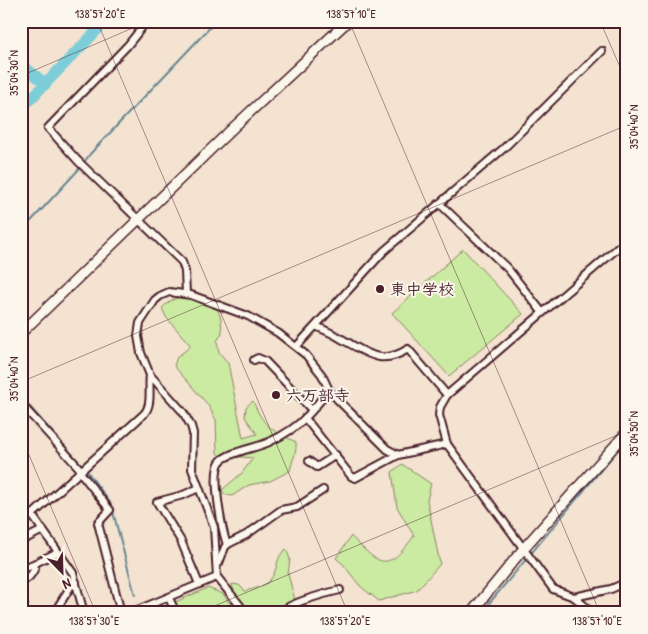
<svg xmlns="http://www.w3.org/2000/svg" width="648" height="634" viewBox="0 0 648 634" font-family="'Patrick Hand','Klee One',sans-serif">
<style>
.green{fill:#cbeaa2;stroke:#8a8466}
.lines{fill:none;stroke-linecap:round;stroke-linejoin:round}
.stream{stroke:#698793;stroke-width:2}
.river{stroke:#7dcdd9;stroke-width:11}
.street-casing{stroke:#4a1f2b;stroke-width:10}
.secondary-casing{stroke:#4a1f2b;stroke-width:12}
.street{stroke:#fbf7ec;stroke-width:6}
.secondary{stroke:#fbf7ec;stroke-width:9}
.ticks{fill:none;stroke:#4a1f2b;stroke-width:1;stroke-opacity:0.45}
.poi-dot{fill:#4a1f2b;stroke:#fbf7ec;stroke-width:2}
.labels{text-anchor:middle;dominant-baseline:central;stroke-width:4;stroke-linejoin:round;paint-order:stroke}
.poi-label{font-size:16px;font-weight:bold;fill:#4a1f2b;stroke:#fbf7ec;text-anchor:start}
.neatline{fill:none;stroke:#4a1f2b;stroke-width:2}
.ticks-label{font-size:12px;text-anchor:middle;fill:#4a1f2b}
</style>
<rect width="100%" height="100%" fill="#f3e3d0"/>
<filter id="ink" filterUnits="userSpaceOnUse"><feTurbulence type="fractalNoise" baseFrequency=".02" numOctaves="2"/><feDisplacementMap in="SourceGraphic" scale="10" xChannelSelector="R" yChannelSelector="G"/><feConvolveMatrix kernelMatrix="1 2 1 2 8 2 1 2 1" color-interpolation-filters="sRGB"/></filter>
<g filter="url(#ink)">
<g class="green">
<path d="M463,249L523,314L449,376L392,313Z"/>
<path d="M182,296L217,307L221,319L222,333L217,341L219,352L228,363L243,438L257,434L245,417L246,407L253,401C264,427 271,430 296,442C297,453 292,460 290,471L270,481L249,485L232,496L224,494L222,490L242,473L253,458L241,457L223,459L217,453L216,420L208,405L174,366L177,357L191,346L166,317L162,308L170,301Z"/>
<path d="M402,464L431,484L427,500L440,564L417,590L379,601L360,586L343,564L336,558L351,536C380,566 387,573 414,536L397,507L392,472Z"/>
<path d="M286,549L290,559L288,574L296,604L304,606L306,613H247L234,593L232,584L239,585L245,591C253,589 264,587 270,580C278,571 275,557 286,549Z"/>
<path d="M208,588L223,594L237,613H149Z"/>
</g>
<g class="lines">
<g class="stream">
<path d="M21,232L80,168L90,154L216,21"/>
<path d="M21,397L87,471L111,504L135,595"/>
<path d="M481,613L627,439"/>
</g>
<g class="river">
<path d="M21,64L46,84"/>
<path d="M21,109L106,21"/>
</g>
<g class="street-casing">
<g id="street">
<path d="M147,21L128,45L48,128L78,161L182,262L185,271L186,294"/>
<path d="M440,204L508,269L542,312"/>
<path d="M316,326C324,330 332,333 340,338C366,352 380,367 408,349L447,395"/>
<path d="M297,346L384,251L504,148L602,51"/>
<path d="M254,360L258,358L265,361L312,410"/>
<path d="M21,404L81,470"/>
<path d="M305,418L351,476L355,478L398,455L447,444"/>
<path d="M309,461L317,467L336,455"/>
<path d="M80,472L110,510L98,523L121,613"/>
<path d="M32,515L73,573L84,613"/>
<path d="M21,520L32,515L144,414C153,404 148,388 150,375"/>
<path d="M21,541L43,530"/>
<path d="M227,545C222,530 211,474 220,462C227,452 257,448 269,442C282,436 297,427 307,416C315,408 321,399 329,390"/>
<path d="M219,563L225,547L228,544L246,535L281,510L297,507L323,490"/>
<path d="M21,570L58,552"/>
<path d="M21,582C28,579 31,576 35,568L31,565"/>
<path d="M199,584L181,541L157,502L183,495L199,488"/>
<path d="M574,597L611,589L627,582"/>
<path d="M169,598L176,613"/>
<path d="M21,603L24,605L21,609"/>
<path d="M54,613L71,586L76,582"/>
<path d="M130,613L217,577"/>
<path d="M246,613L217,577L214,527L192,469L193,433L191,426L183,412L150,375L141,353L138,336L140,323L155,300L160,296L169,292L191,295L248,316L278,333L306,355L322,375L329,390L338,400L387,449L398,455"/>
<path d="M280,613C288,603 327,593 340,590"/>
<path d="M589,613L586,607L574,597L553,589L447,444L439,415L440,407L447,395L627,240"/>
</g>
</g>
<g class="secondary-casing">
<g id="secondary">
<path d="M21,333L235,126L348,21"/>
<path d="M471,613L524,548L627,432"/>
</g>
</g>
<use href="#street" class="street"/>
<use href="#secondary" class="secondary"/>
</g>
</g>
<path class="ticks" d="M97,21L348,613M349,21L600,613M600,21L627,83M21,76L149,21M21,382L627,125M21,436L96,613M198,613L627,431"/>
<g class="poi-dot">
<circle cx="380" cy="289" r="5"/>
<circle cx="276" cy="395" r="5"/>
</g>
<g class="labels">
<g class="poi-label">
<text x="390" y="289">東中学校</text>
<text x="286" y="395">六万部寺</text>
</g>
</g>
<rect width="648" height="634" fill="none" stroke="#fbf7ec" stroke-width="55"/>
<g transform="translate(62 572) rotate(157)" stroke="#fbf7ec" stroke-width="4" paint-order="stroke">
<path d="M0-4L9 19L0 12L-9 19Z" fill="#4a1f2b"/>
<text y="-8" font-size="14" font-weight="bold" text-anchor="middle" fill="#4a1f2b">N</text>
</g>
<rect x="28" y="28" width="592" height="578" class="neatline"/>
<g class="ticks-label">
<text x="100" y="18">138°57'20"E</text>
<text x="351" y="18">138°57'10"E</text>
<text transform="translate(14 73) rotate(-90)" y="4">35°04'30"N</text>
<text transform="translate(634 127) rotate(-90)" y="4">35°04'40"N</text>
<text transform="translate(14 379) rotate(-90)" y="4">35°04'40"N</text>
<text transform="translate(634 434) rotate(-90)" y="4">35°04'50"N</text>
<text x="94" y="625">138°57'30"E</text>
<text x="345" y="625">138°57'20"E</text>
<text x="597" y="625">138°57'10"E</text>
</g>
</svg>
